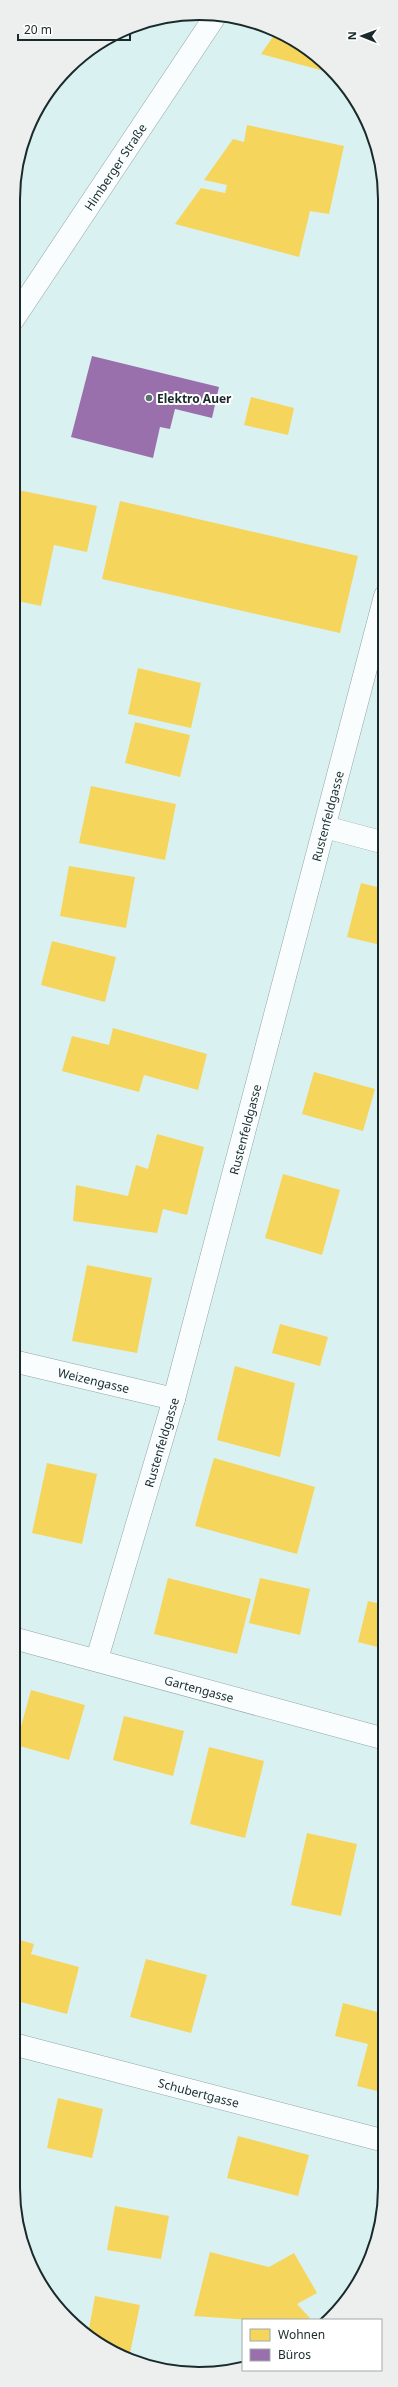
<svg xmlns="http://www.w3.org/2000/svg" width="398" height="2387" viewBox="0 0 398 2387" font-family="'Noto Sans',sans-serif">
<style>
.homes{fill:#f6d55c}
.offices{fill:#9970ab}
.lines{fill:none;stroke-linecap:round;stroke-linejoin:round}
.minor-casing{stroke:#94a5a7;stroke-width:23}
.tertiary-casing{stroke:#94a5a7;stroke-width:23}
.minor{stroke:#f9fdfd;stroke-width:22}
.tertiary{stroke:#f9fdfd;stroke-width:22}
.poi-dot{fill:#5d7071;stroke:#fff;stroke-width:1.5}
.labels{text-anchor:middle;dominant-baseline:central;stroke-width:4;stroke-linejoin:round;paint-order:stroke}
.street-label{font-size:12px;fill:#1a2a2b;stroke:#fff}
.poi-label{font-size:12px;font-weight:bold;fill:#1a2a2b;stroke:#fff;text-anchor:start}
.rim{fill:none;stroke:#1a2a2b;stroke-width:2}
</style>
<rect width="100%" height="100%" fill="#daf1f2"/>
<g class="homes">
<path d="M277,31L330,67L335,74L261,54Z"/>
<path d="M247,125L344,146L329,214L310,211L299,257L175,224L201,188L225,193L227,185L204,180L233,139L244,142Z"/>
<path d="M251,397L294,408L288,435L244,425Z"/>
<path d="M13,489L97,506L87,552L54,545L41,606L13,600Z"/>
<path d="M120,501L358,556L340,633L102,579Z"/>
<path d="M138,668L201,683L191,728L128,714Z"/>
<path d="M135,722L190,735L180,777L125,763Z"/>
<path d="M91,786L176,804L165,860L79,843Z"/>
<path d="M69,866L135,877L126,928L60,916Z"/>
<path d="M361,883L385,889V946L347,937Z"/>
<path d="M52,941L116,957L105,1002L41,985Z"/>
<path d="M113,1028L207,1054L198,1090L144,1075L139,1092L62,1071L72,1036L109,1045Z"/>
<path d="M314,1072L375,1089L363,1131L302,1114Z"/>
<path d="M157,1134L204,1147L187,1215L163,1209L157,1233L73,1221L76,1185L128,1196L136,1165L148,1169Z"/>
<path d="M283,1174L340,1190L322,1255L265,1238Z"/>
<path d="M87,1265L152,1278L137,1353L72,1341Z"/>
<path d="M280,1324L328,1337L320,1366L272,1353Z"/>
<path d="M235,1366L295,1383L280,1457L217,1440Z"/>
<path d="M214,1458L315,1487L297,1554L195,1526Z"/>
<path d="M47,1463L97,1474L82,1544L32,1533Z"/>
<path d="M384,1559H385V1573H381Z"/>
<path d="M168,1578L251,1599L237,1654L154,1634Z"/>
<path d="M260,1578L310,1589L300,1635L249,1623Z"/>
<path d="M368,1601L385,1605V1649L358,1642Z"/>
<path d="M31,1690L85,1705L69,1760L16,1745Z"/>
<path d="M124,1716L184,1731L173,1776L113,1760Z"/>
<path d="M209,1747L264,1761L245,1838L190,1824Z"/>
<path d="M307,1833L357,1844L341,1916L291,1905Z"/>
<path d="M13,1938L34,1944L31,1954L79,1967L67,2014L13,2000Z"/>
<path d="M146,1959L207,1975L191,2033L130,2017Z"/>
<path d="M343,2003L385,2014V2093L357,2086L368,2044L335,2036Z"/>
<path d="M13,2081L18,2082L14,2099H13Z"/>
<path d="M58,2098L103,2109L92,2158L47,2148Z"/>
<path d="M238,2136L309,2155L298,2196L227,2178Z"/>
<path d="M115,2206L169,2216L161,2259L107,2250Z"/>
<path d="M210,2252L269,2267L294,2253L317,2293L297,2304L310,2318L307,2320H250L194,2316Z"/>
<path d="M95,2296L140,2305L129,2358L117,2355L88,2334Z"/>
</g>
<path class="offices" d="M92,356L219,387L212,418L175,409L170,429L160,427L153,458L71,437Z"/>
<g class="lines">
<g class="minor-casing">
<g id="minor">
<path d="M325,827L385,843"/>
<path id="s1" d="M13,1361L174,1399"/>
<path id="s2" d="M13,1638L385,1739"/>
<path id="s3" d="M97,1659L174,1399L385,596"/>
<path id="s4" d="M13,2044L385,2141"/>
</g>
</g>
<g class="tertiary-casing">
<g id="tertiary">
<path id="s5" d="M13,320L216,15"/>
</g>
</g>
<use href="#minor" class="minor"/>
<use href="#tertiary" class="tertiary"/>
</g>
<circle class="poi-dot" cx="149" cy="398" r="4"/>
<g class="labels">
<g class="street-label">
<text stroke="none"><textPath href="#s5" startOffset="184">Himberger Straße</textPath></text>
<text stroke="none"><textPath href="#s3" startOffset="874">Rustenfeldgasse</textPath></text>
<text stroke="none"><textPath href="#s3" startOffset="550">Rustenfeldgasse</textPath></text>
<text stroke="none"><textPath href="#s1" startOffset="83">Weizengasse</textPath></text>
<text stroke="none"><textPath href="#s3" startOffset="226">Rustenfeldgasse</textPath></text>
<text stroke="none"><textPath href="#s2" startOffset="193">Gartengasse</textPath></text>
<text stroke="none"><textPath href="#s4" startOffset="192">Schubertgasse</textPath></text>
</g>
<g class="poi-label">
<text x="157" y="398">Elektro Auer</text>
</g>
</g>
<path d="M0 0H398V2387H0ZM199 20H199A179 179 0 0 1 378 199V2188A179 179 0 0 1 199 2367H199A179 179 0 0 1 20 2188V199A179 179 0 0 1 199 20Z" fill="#edeeee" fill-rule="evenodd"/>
<path class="rim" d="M199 20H199A179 179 0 0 1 378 199V2188A179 179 0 0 1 199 2367H199A179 179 0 0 1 20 2188V199A179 179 0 0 1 199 20Z"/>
<rect x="242" y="2319" width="140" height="52" fill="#ffffff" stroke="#a3aaaa"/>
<rect x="250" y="2329" width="20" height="12" fill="#f6d55c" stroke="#a3aaaa"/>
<text x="278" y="2339" font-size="12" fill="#1a2a2b">Wohnen</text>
<rect x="250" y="2349" width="20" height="12" fill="#9970ab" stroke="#a3aaaa"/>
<text x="278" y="2359" font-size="12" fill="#1a2a2b">Büros</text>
<g transform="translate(362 36) rotate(271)" stroke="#ffffff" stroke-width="3" paint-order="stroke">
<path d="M0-3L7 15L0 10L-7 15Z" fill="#1a2a2b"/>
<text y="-6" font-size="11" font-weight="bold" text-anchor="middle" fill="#1a2a2b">N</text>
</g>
<path d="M18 34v6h112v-6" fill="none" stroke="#1a2a2b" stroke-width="2"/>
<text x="24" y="34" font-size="12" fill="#1a2a2b" stroke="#ffffff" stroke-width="3" paint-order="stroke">20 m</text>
</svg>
